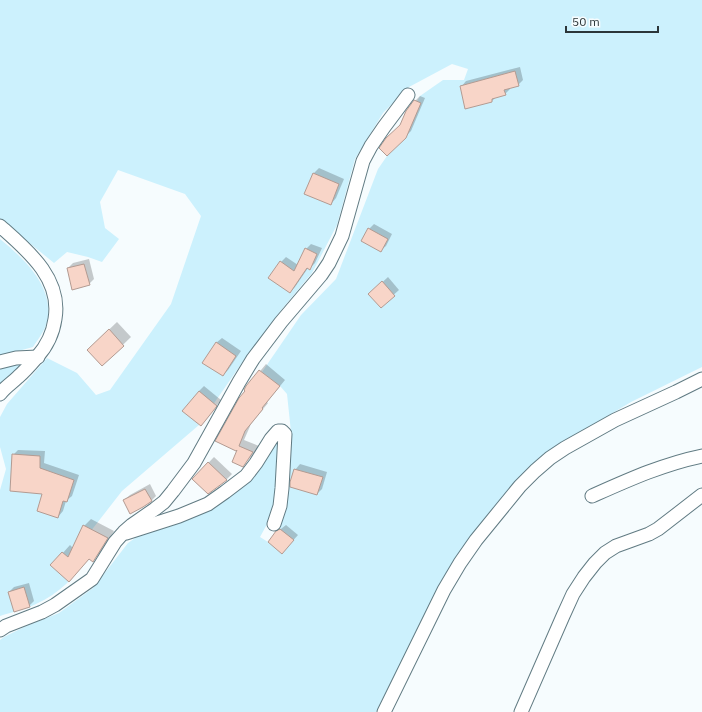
<svg xmlns="http://www.w3.org/2000/svg" width="702" height="712" viewBox="0 0 702 712" font-family="'IBM Plex Sans',sans-serif">
<style>
.green{fill:#ccf1fd}
.shadow{fill:#0003}
.building{fill:#f8d5c8;stroke:#b39b92}
.lines{fill:none;stroke-linecap:round;stroke-linejoin:round}
.minor-casing{stroke:#617b83;stroke-width:15}
.minor{stroke:#fff;stroke-width:13}
</style>
<rect width="100%" height="100%" fill="#f6fcfe"/>
<g class="green">
<path d="M0,0H702V367L631,402L551,450L526,471L497,503L464,546L376,712H0V640L4,637L24,627L59,613L93,588L128,543L141,534L169,527L194,516L275,441L279,439L277,501L271,517L260,537L268,542L279,528L284,504L291,432L287,394L280,386L262,372L301,315L336,279L378,169L387,156L420,96L443,80H464L468,69L452,64L409,87L383,113L355,159L337,225L312,273L282,309L246,357L199,425L122,491L87,536L89,557C74,578 60,593 36,604C25,610 12,612 0,616V490L6,469L0,447V417L7,404L47,358L77,373L96,395L110,390L171,304L201,216L185,194L118,170L100,202L105,228L119,239L102,262L88,257L67,252L54,263L0,219Z"/>
<path d="M0,239C23,258 52,284 48,317C47,328 39,338 33,347L0,356Z"/>
<path d="M18,364L20,365L19,369L0,385V367Z"/>
</g>
<g class="shadow">
<path d="M520,67L523,80L518,85L510,88V89L505,94L496,97L492,101L461,87L466,81Z"/>
<path d="M420,96L425,98L411,131L387,155L401,125L415,101Z"/>
<path d="M319,168L344,179L336,198L331,204L313,174Z"/>
<path d="M374,224L392,234L386,246L380,251L369,229Z"/>
<path d="M311,244L322,248L315,263L310,268H308L295,287L290,292L281,262L286,257L298,265L306,249Z"/>
<path d="M89,259L94,279L89,284L68,268L73,263Z"/>
<path d="M388,277L399,290L381,306L375,289Z"/>
<path d="M117,322L131,337L102,365L96,342Z"/>
<path d="M222,338L241,351L228,370L223,375L216,343Z"/>
<path d="M266,364L285,380L267,402L268,403L251,424L244,440L259,446L249,459L243,465L239,447L236,450L247,387Z"/>
<path d="M204,386L221,400L206,420L199,391Z"/>
<path d="M18,450L45,451L44,463L79,475L72,496L66,501L63,511L58,517L44,493L13,455Z"/>
<path d="M214,457L232,474L227,479L208,493L193,479Z"/>
<path d="M300,464L327,472L322,489L317,494L295,470Z"/>
<path d="M150,484L156,496L151,501L124,500L130,495Z"/>
<path d="M91,519L114,531L100,553L93,560L89,558L52,565L70,545L73,548L84,526Z"/>
<path d="M286,525L298,535L282,553L277,532Z"/>
<path d="M29,583L34,601L29,606L9,592L14,587Z"/>
</g>
<g class="building">
<path d="M515,71L519,86L504,90L506,95L492,99V102L465,109L460,86Z"/>
<path d="M414,100L421,103L406,138L387,156L379,148L386,138L400,125L406,111Z"/>
<path d="M313,173L339,184L331,205L304,194Z"/>
<path d="M368,228L388,239L381,252L361,241Z"/>
<path d="M305,248L317,254L310,270L307,268L290,293L268,278L280,261L294,271Z"/>
<path d="M84,264L90,285L72,290L67,268Z"/>
<path d="M382,281L395,296L381,308L368,294Z"/>
<path d="M109,329L124,346L102,366L87,350Z"/>
<path d="M216,342L236,356L223,376L202,363Z"/>
<path d="M259,370L280,386L262,408L263,409L245,431L239,446L253,452L243,467L232,462L237,450L236,451L215,441L239,398L245,391L244,390L246,386Z"/>
<path d="M199,391L217,406L201,426L182,411Z"/>
<path d="M12,454L40,456V468L74,480L67,502L63,501L58,518L37,511L42,494L10,491Z"/>
<path d="M208,462L227,480L208,494L192,479Z"/>
<path d="M294,469L323,477L317,495L290,487V482Z"/>
<path d="M145,489L152,501L143,507L130,514L123,500Z"/>
<path d="M83,525L108,538L93,562L89,559L69,582L50,565L62,552L68,557Z"/>
<path d="M280,529L294,540L282,554L268,542L276,531Z"/>
<path d="M24,587L30,607L14,612L8,592Z"/>
</g>
<g class="lines">
<g class="minor-casing">
<g id="minor">
<path d="M0,226C27,250 62,278 55,319C53,333 47,346 37,357C31,364 25,371 18,377C12,383 5,387 0,394"/>
<path d="M0,362L16,358L38,357"/>
<path d="M592,496C628,480 663,464 702,456"/>
<path d="M126,533L179,516L208,504L225,492L246,476L256,463L271,439L278,431H282L285,434L282,488L280,506L274,524"/>
<path d="M0,630L6,626L42,612L55,605L92,579L115,542L124,532L132,525L155,509L164,502L173,491L194,463L239,382L253,359L281,322L321,275L329,263L342,236L363,161L371,146L384,127L408,95"/>
<path d="M384,712L444,590L460,563L476,540L520,486L535,471L550,458L565,448L615,420L676,392L702,379"/>
<path d="M521,712L563,616L573,594L584,577L595,563L605,553L616,546L649,534L658,529L702,495"/>
</g>
</g>
<use href="#minor" class="minor"/>
</g>
<path d="M566 26v6h92v-6" fill="none" stroke="#2b3639" stroke-width="2"/>
<text x="572" y="26" font-size="12" fill="#2b3639" stroke="#f6fcfe" stroke-width="3" paint-order="stroke">50 m</text>
</svg>
